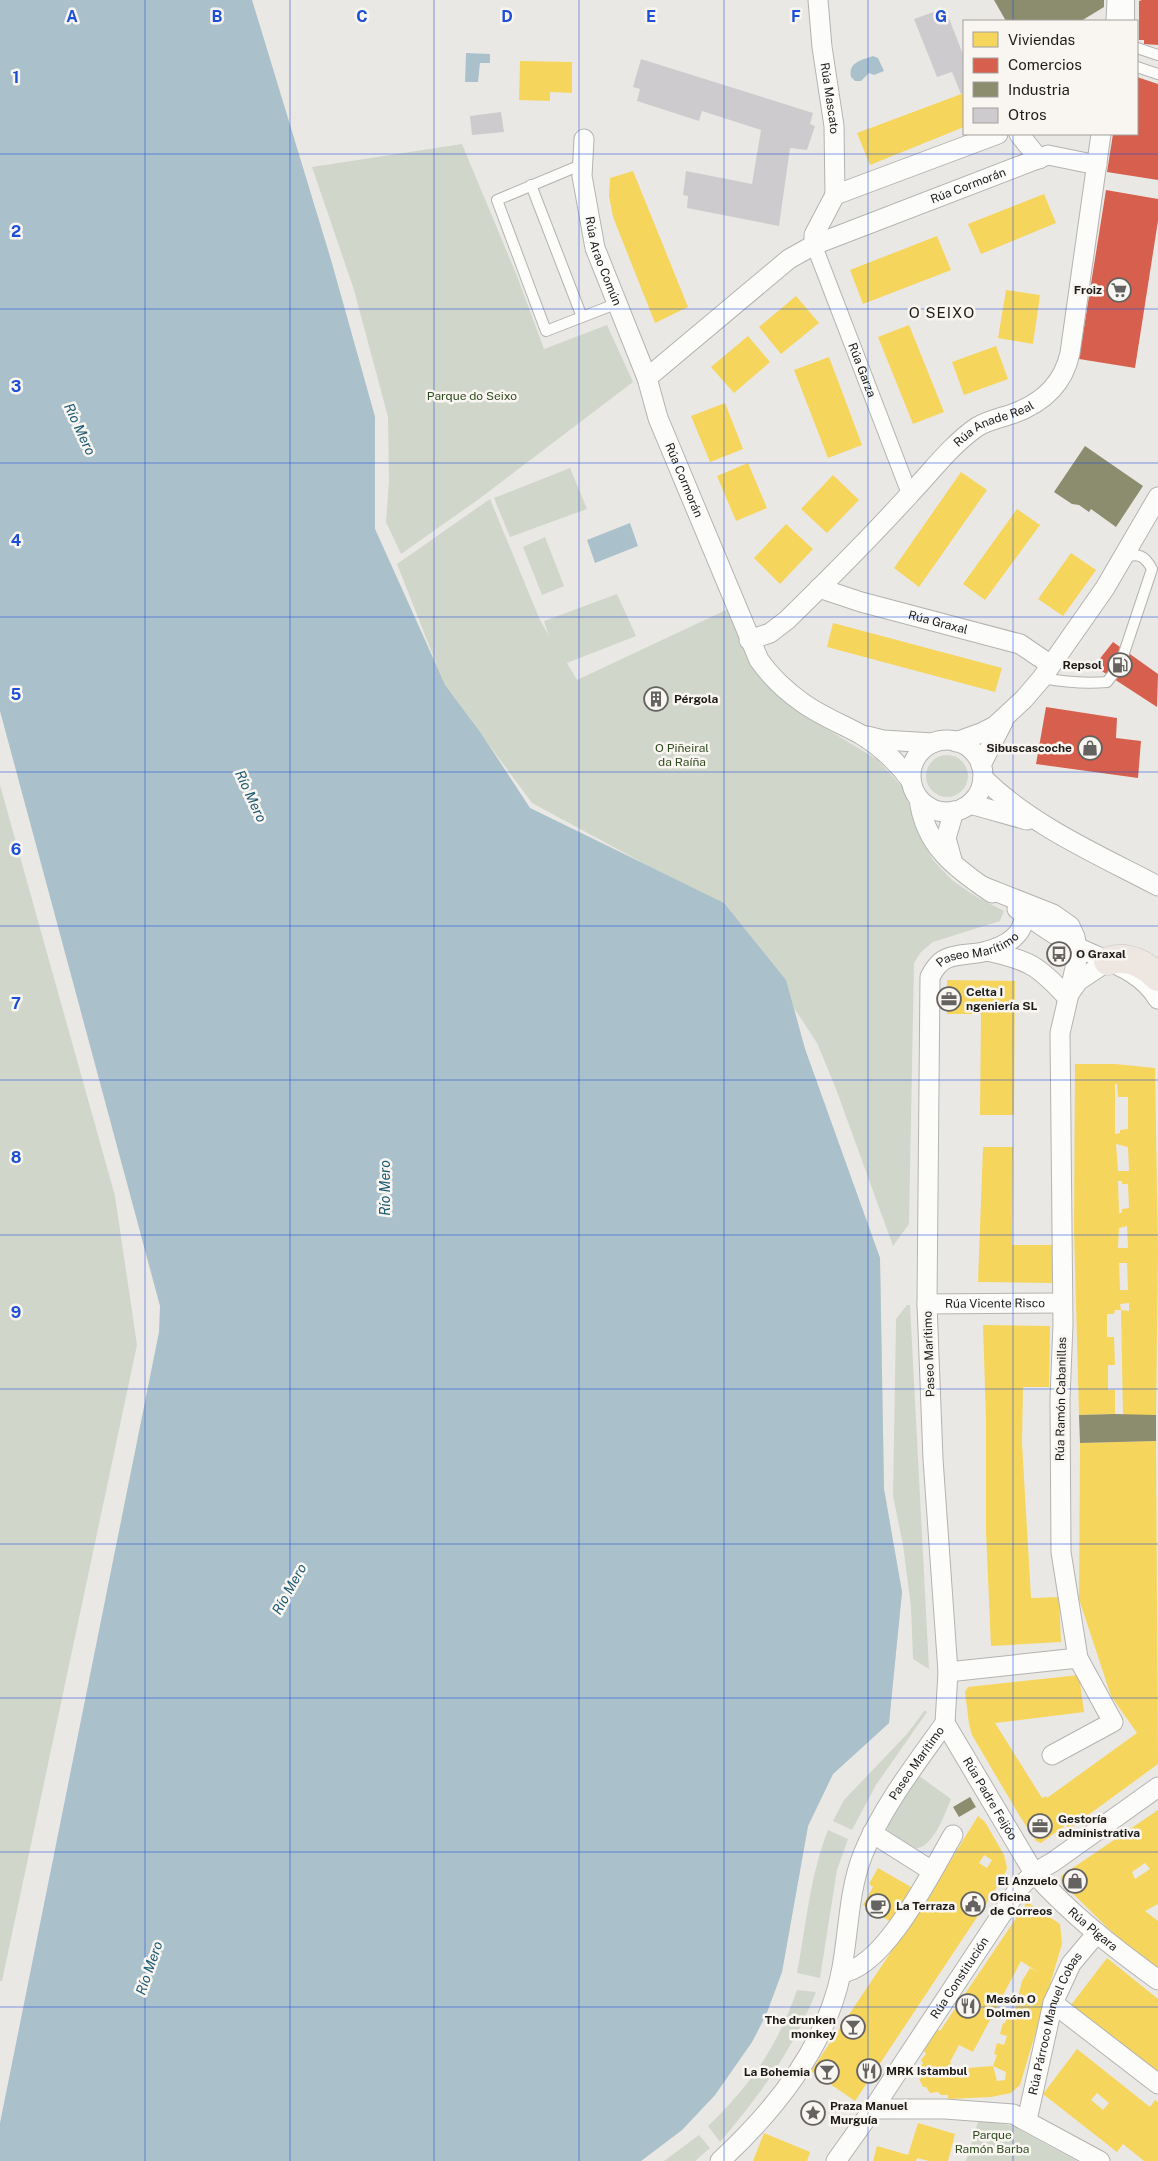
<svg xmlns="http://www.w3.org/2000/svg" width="1158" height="2161" viewBox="0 0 1158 2161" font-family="'Public Sans',sans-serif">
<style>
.green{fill:#d1d6cb;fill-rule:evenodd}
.water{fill:#aac1cc}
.homes{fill:#f6d55c;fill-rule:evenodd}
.shops{fill:#d6604d}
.industry{fill:#8c8c6e}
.building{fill:#cecbcf}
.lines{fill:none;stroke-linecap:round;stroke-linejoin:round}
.service-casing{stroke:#b4b3b0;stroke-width:12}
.pedestrian-casing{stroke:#b4b3b0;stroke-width:17}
.minor-casing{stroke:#b4b3b0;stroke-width:21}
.trunk-casing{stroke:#c6c5c3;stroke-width:29}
.service{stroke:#fcfcfb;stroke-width:10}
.pedestrian{stroke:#fcfcfb;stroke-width:15}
.minor{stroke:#fcfcfb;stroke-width:19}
.trunk{stroke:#eee6e0;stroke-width:28}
.grid{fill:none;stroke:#1d4ed8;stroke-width:1;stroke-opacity:0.55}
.labels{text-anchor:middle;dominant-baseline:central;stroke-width:5;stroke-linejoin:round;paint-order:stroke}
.street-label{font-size:12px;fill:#1d1c1a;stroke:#f9f6f1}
.poi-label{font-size:12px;font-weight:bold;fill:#1d1c1a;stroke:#f9f6f1;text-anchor:start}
.park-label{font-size:12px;fill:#314b21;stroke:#f9f6f1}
.water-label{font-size:14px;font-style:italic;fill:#1e5a74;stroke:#f9f6f1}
.quarter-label{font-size:15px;letter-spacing:1px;fill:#1d1c1a;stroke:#f9f6f1}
.grid-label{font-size:16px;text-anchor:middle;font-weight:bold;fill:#1d4ed8;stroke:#f9f6f1;stroke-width:5;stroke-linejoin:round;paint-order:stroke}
</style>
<rect width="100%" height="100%" fill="#eae8e5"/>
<g class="green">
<path d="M252,0L331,260L375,417V529L438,668L397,564L490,499L540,620L549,636L544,621L617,594L636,636L567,663L577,680L728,609L773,688L807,717L878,760L903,788L921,838L933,860L952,880L975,896L1004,911L1000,921L933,942L921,952L914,963L909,1224L893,1246L836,1089L817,1043L794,1008L805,1049L880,1258L884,1489L902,1592L889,1723L833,1774L808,1826L782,1972L766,2015L752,2042L715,2095L682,2130L641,2161L421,807ZM489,745L532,803L645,864L530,808Z"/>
<path d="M462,144L517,276L544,349L607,325L633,382L479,499L401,554L386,522L389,481L388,417L354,290L312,167Z"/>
<path d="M570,468L587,509L510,537L494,498Z"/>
<path d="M545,537L564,586L542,595L523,547Z"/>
<circle cx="947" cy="776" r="21"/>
<path d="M0,785L115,1196L137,1345L2,1981H0Z"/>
<path d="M907,1305H910L929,1669L913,1659L911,1607L903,1545L893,1496L896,1319Z"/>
<path d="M925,1710L927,1712L876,1785L852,1830L833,1821L844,1800L907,1734Z"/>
<path d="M918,1775L951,1799C943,1818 928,1864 902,1843C896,1839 891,1836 887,1830L890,1817Z"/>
<path d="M828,1830L848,1839L837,1870L820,1978L797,1973C806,1926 810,1875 828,1830Z"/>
<path d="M797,1990L816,1992C793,2050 760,2095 720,2142L708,2126C751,2085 777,2047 797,1990Z"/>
<path d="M979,2119L1013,2126L1077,2161H966Z"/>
<path d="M699,2135L710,2148L695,2161H664Z"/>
</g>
<g class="water">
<path d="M0,0H252L331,260L375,417V529L445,685L480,732L530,808L724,903L786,980L805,1049L880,1258L884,1489L902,1592L889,1723L833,1774L808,1826L782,1972L766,2015L752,2042L715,2095L682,2130L641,2161H0V2123L159,1332L160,1306L0,711Z"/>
<path d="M466,53L490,54V63H480L478,82H465Z"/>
<path d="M873,56L878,58L884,71L874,75L869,73L861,81H855L851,77C848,62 862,60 873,56Z"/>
<path d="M630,523L638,546L595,563L587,540Z"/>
</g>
<g class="homes">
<path d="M520,61L572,62V93L550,92V101L519,100Z"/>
<path d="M964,93V127L870,165L857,133Z"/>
<path d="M633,171L688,307L655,323L613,217L609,196L610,178Z"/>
<path d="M1044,194L1056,223L981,254L968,224Z"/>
<path d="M937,236L951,270L863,304L850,270Z"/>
<path d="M1006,290L1040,295L1033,344L998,338Z"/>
<path d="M796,296L819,323L781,354L759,327Z"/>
<path d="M909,325L944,412L913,424L878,337Z"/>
<path d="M748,336L770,362L734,393L711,367Z"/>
<path d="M996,346L1008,379L964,395L952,362Z"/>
<path d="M829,357L862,445L828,458L794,370Z"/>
<path d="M725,403L743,449L710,462L691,416Z"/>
<path d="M748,463L767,508L736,521L717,476Z"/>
<path d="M961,472L987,490L919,587L894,568Z"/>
<path d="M833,475L859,500L827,533L801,509Z"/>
<path d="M1017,509L1040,525L985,600L963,584Z"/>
<path d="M786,524L813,549L780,584L754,558Z"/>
<path d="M1071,553L1096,570L1063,616L1038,599Z"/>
<path d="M833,623L1002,668L995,692L827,647Z"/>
<path d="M947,980L1015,981L1014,1115H980L981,1014H947Z"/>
<path d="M1075,1064H1115L1155,1068L1158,1252L1156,1415H1123L1121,1310H1115L1114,1314H1107V1337H1114L1115,1365H1108V1390H1115V1414L1079,1415L1074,1229ZM1115,1084H1117L1118,1097H1128V1129L1120,1130V1133L1115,1134ZM1116,1144L1128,1147L1129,1171H1118ZM1118,1181H1122V1184H1128L1129,1208L1122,1209V1213H1119ZM1127,1226L1128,1248H1118L1119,1228ZM1119,1263H1127L1128,1290H1120ZM1129,1303V1311L1121,1310L1120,1304Z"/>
<path d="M983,1147H1013L1012,1245H1052V1283L978,1282Z"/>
<path d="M983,1325L1050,1326L1049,1387H1023L1022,1443L1031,1598L1059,1597L1061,1642L991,1646L986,1532V1419Z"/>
<path d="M1156,1441L1158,1764L1069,1829L1066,1825L1041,1843L1036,1841L1019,1815L972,1735L969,1724L965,1692L968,1687L1079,1675L1084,1712L995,1723L1042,1798L1046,1796L1047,1798L1137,1733L1111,1696L1079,1599L1080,1443Z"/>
<path d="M1158,1810V1904L1145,1911L1158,1921V1970L1112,1932L1061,1882V1876ZM1145,1863L1150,1869L1135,1879L1132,1872Z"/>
<path d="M978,1816L985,1822L1004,1855L1007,1868L1003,1878L855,2101L811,2071L930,1894ZM984,1855L992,1860L987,1868L979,1863Z"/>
<path d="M878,1868L911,1887L891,1922L863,1905L873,1887L869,1884Z"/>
<path d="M1027,1902L1060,1924L1062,1944L1020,2085L1011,2093L991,2097L948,2099V2095H941L938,2092L930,2093L926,2087H923L919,2079L921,2078L919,2069L923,2063L921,2060L926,2054L924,2051L937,2029L940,2031ZM1021,1961L1039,1973L1030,1968L1022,1981L1015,2010H1009L1005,2023H1003L1000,2034L1007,2036L1004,2045L997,2043L994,2054L997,2055L993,2066L954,2069L950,2062L959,2045L973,2052ZM993,2066L1006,2072L1005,2080L997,2081Z"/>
<path d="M1107,1958L1158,1999V2077L1071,2005Z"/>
<path d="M1077,2049L1150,2107L1155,2100L1158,2102V2161H1144L1123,2144L1117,2152L1043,2094ZM1097,2093L1109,2103L1103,2110L1091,2100Z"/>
<path d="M918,2123L955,2134L948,2161H929L917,2158L916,2161H873L877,2146L908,2155Z"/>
<path d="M764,2133L810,2152L807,2161H753Z"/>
</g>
<g class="shops">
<path d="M1142,0H1158V45L1144,44V40H1139V1Z"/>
<path d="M1137,77L1158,84V180L1107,172L1113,134H1137Z"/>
<path d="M1106,190L1158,199V221L1135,368L1079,359Z"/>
<path d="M1113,642L1158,674L1157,707L1094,666Z"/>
<path d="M1046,707L1117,718L1116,738L1141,741L1138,778L1036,764Z"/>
</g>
<g class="industry">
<path d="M994,0H1104V7L1081,21H1006Z"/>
<path d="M1085,446L1143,486L1116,527L1091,509L1089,512L1079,505L1072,504L1054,492Z"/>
<path d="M1115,1414L1156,1415V1441L1080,1443L1079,1415Z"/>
<path d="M970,1797L976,1807L959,1817L953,1807Z"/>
</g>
<g class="building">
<path d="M945,8L964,57V92L961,94L952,72L937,77L914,19Z"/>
<path d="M641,59L813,113L810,124L815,126L807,150L790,148L779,226L687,208L688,196L683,195L686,171L752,184L761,130L702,111L699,121L637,101L640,89L633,87Z"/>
<path d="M501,112L504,132L472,135L470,116Z"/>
<circle cx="657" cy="700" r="9"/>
</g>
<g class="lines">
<g class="service-casing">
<g id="service">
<path d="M1129,21V0"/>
<path d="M1137,48L1158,55"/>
<path d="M1137,67L1158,74"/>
<path d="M583,164L497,200L546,331L618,303"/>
<path d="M531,185L582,317"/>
<path d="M1042,678C1064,682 1084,684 1107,682L1120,665L1152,569C1145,556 1138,552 1124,558"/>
</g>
</g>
<g class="pedestrian-casing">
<g id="pedestrian">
<path id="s1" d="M814,245L910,495"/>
</g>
</g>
<g class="minor-casing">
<g id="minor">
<path id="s2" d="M818,0L822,47L834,126L835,195"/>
<path d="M1116,21L1117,0"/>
<path d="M1019,134L1039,159"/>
<path id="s3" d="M584,139L582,176L595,248L647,378L658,418L759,660C771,677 786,691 803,703C821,716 842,724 860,734C880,746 898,763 911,781"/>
<path d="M814,245V235L835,195L998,134"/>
<path id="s4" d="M647,378L789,259L814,245L1048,155L1097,165"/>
<path id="s5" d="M819,588L861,602L1020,644L1051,665"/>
<path id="s6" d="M749,640L770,633L787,620C829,579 871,537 910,494C932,471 951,445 977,427C986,421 999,418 1009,415C1040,405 1063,386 1070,353L1101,134"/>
<path d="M867,736L883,740L933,743"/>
<circle cx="947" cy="776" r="36"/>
<path d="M956,742L981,733L995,726L1024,699L1042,678L1105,588L1158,497"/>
<path d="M981,765L1003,722"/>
<path d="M983,778C1032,826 1097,854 1158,886"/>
<path d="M919,799C925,846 955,868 992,893"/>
<path d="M970,804L1027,820"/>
<path d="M952,860L946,838L954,811"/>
<path d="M982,886L1053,914L1070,926L1075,937L1078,955L1060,1033L1063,1324L1060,1399L1061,1552L1078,1658L1113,1722L1052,1755"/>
<path d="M1017,909C1037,922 1056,937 1077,947C1107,962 1140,969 1158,999"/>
<path d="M987,951C1028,960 1038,965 1067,997"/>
<path d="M1069,994L1078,981L1108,961"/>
<path id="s7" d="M927,1304L1062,1303"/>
<path d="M948,1672L1078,1658"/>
<path id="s8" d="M945,1723L1034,1873C1070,1914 1114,1948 1158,1980"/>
<path d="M872,1833L932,1871"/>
<path d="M841,1973C885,1968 932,1871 953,1835"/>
<path d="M1053,2003L1158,2084"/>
<path d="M873,2109H945L1013,2114L1100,2161"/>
<path id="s9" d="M1027,2120L1053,2003L1071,1964L1097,1933"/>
<path id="s10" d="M720,2161C774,2111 826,2047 841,1973C849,1933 848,1892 863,1854C883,1806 915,1765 945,1723L948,1672L933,1459L927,1304L930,977C934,969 939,961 948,958C960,953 974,955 987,951C1005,946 1025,935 1024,914"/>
<path id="s11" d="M836,2161L873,2109L1019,1888L1034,1873L1053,1862L1158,1787"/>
</g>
</g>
<g class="trunk-casing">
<path id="trunk" d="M1108,961C1127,954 1145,964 1158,977"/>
</g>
<use href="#service" class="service"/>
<use href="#pedestrian" class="pedestrian"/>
<use href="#minor" class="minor"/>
<use href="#trunk" class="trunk"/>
</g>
<path class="grid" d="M145,0V2161M290,0V2161M434,0V2161M579,0V2161M724,0V2161M868,0V2161M1013,0V21M1013,134V2161M0,154H1158M0,309H1158M0,463H1158M0,617H1158M0,772H1158M0,926H1158M0,1080H1158M0,1235H1158M0,1389H1158M0,1544H1158M0,1698H1158M0,1852H1158M0,2007H1158"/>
<defs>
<g id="supermarket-ring" transform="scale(1.25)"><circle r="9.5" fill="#f9f6f1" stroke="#656361" stroke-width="1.5"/><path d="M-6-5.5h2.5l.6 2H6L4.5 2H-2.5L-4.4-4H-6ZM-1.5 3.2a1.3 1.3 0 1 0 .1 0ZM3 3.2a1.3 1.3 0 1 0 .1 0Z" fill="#656361"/></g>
<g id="fuel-ring" transform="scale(1.25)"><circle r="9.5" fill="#f9f6f1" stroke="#656361" stroke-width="1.5"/><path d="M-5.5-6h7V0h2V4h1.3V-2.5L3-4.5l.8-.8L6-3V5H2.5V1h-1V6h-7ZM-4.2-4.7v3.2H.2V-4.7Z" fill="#656361"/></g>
<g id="building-ring" transform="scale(1.25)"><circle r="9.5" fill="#f9f6f1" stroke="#656361" stroke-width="1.5"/><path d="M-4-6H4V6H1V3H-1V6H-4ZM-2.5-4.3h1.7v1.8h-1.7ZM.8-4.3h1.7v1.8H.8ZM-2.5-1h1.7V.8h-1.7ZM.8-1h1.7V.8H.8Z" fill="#656361"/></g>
<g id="shop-ring" transform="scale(1.25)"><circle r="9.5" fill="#f9f6f1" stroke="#656361" stroke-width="1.5"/><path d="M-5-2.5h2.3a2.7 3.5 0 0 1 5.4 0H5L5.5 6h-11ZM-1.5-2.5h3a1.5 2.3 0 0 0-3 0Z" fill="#656361"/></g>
<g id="bus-ring" transform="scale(1.25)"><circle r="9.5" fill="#f9f6f1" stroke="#656361" stroke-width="1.5"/><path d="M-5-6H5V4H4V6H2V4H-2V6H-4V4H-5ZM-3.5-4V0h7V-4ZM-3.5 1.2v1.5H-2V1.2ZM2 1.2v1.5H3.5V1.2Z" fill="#656361"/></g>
<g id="office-ring" transform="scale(1.25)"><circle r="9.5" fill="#f9f6f1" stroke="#656361" stroke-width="1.5"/><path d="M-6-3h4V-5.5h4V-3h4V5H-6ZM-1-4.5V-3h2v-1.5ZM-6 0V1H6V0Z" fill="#656361"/></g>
<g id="civic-ring" transform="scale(1.25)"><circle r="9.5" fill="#f9f6f1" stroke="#656361" stroke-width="1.5"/><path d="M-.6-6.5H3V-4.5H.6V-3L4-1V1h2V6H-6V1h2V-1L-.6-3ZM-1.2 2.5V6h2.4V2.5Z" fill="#656361"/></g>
<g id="cafe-ring" transform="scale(1.25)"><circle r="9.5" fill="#f9f6f1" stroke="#656361" stroke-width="1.5"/><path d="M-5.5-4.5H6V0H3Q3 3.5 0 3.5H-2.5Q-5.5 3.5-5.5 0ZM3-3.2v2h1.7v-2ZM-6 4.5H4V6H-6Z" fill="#656361"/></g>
<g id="restaurant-ring" transform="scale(1.25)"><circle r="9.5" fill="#f9f6f1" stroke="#656361" stroke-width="1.5"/><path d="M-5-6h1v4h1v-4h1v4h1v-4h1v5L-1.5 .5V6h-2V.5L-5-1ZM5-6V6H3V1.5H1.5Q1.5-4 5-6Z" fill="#656361"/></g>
<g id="bar-ring" transform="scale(1.25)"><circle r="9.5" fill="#f9f6f1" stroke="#656361" stroke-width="1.5"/><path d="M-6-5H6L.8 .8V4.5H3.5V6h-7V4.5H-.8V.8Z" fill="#656361"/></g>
<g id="sight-ring" transform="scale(1.25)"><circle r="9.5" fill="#f9f6f1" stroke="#656361" stroke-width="1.5"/><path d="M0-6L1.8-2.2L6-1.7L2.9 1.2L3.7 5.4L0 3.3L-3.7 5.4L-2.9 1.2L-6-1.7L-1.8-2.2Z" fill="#656361"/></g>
</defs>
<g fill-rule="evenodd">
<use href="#supermarket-ring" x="1119" y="290"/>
<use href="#fuel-ring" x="1120" y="665"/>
<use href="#building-ring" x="656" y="699"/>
<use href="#shop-ring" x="1090" y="748"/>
<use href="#bus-ring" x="1059" y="954"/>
<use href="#office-ring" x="949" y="999"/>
<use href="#office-ring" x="1040" y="1826"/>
<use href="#shop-ring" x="1075" y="1881"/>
<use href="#civic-ring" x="973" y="1904"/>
<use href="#cafe-ring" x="878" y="1906"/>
<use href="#restaurant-ring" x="968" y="2006"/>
<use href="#bar-ring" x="853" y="2027"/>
<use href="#restaurant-ring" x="869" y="2071"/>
<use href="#bar-ring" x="827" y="2072"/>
<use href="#sight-ring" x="813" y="2113"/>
</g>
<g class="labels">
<g class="street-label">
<text stroke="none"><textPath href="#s2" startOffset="99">Rúa Mascato</textPath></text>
<text stroke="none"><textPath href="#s4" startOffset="379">Rúa Cormorán</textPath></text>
<text stroke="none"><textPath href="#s3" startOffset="125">Rúa Arao Común</textPath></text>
<text stroke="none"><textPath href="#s1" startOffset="134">Rúa Garza</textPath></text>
<text stroke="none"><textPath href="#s6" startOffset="331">Rúa Anade Real</textPath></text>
<text stroke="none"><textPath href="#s3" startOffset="359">Rúa Cormorán</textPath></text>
<text stroke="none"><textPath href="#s5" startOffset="124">Rúa Graxal</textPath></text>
<text stroke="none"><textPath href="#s10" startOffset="1308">Paseo Marítimo</textPath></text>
<text stroke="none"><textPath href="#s7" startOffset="68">Rúa Vicente Risco</textPath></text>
<text transform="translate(929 1354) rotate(-92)">Paseo Marítimo</text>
<text transform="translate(1061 1399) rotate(-89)">Rúa Ramón Cabanillas</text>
<text stroke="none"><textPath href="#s10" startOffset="454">Paseo Marítimo</textPath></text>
<text stroke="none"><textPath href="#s8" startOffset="88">Rúa Padre Feijóo</textPath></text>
<text stroke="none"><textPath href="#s8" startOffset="256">Rúa Pígara</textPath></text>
<text stroke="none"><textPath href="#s11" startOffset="221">Rúa Constitución</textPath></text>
<text stroke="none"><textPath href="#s9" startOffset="101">Rúa Párroco Manuel Cobas</textPath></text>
</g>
<g class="poi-label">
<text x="1102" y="290" text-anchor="end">Froiz</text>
<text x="1102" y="665" text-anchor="end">Repsol</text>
<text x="674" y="699">Pérgola</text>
<text x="1072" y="748" text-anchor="end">Sibuscascoche</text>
<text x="1076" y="954">O Graxal</text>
<text x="966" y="992">Celta I<tspan x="966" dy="14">ngeniería SL</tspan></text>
<text x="1058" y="1819">Gestoría<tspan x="1058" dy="14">administrativa</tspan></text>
<text x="1058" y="1881" text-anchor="end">El Anzuelo</text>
<text x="990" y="1897">Oficina<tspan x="990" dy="14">de Correos</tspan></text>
<text x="896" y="1906">La Terraza</text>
<text x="986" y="1999">Mesón O<tspan x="986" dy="14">Dolmen</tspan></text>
<text x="836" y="2020" text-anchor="end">The drunken<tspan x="836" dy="14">monkey</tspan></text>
<text x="886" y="2071">MRK Istambul</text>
<text x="810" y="2072" text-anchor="end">La Bohemia</text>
<text x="830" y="2106">Praza Manuel<tspan x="830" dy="14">Murguía</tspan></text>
</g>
<g class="park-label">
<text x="472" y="396">Parque do Seixo</text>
<text x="682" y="748">O Piñeiral<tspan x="682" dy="14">da Raíña</tspan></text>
<text x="992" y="2135">Parque<tspan x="992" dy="14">Ramón Barba</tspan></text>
</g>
<g class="water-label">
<text transform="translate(80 429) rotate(65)">Río Mero</text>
<text transform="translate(251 796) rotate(65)">Río Mero</text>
<text transform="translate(385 1188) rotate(-90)">Río Mero</text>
<text transform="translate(289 1589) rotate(-61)">Río Mero</text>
<text transform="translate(149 1968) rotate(-71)">Río Mero</text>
</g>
<g class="quarter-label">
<text x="942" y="312">O SEIXO</text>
</g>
</g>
<g class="grid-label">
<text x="72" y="22">A</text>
<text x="217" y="22">B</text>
<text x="362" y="22">C</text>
<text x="507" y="22">D</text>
<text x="651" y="22">E</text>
<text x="796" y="22">F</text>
<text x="941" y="22">G</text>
<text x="16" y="83">1</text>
<text x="16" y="237">2</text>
<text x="16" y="392">3</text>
<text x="16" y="546">4</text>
<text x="16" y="700">5</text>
<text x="16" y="855">6</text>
<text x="16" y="1009">7</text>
<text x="16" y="1163">8</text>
<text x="16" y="1318">9</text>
</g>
<rect x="963" y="20" width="175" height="115" fill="#f9f6f1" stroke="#a19f9b"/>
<rect x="973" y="32" width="25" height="15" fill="#f6d55c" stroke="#a19f9b"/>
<text x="1008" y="45" font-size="15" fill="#1d1c1a">Viviendas</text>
<rect x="973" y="58" width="25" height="15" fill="#d6604d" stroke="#a19f9b"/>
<text x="1008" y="70" font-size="15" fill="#1d1c1a">Comercios</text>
<rect x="973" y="82" width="25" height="15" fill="#8c8c6e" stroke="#a19f9b"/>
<text x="1008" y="95" font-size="15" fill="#1d1c1a">Industria</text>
<rect x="973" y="108" width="25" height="15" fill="#cecbcf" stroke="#a19f9b"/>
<text x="1008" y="120" font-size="15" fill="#1d1c1a">Otros</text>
</svg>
